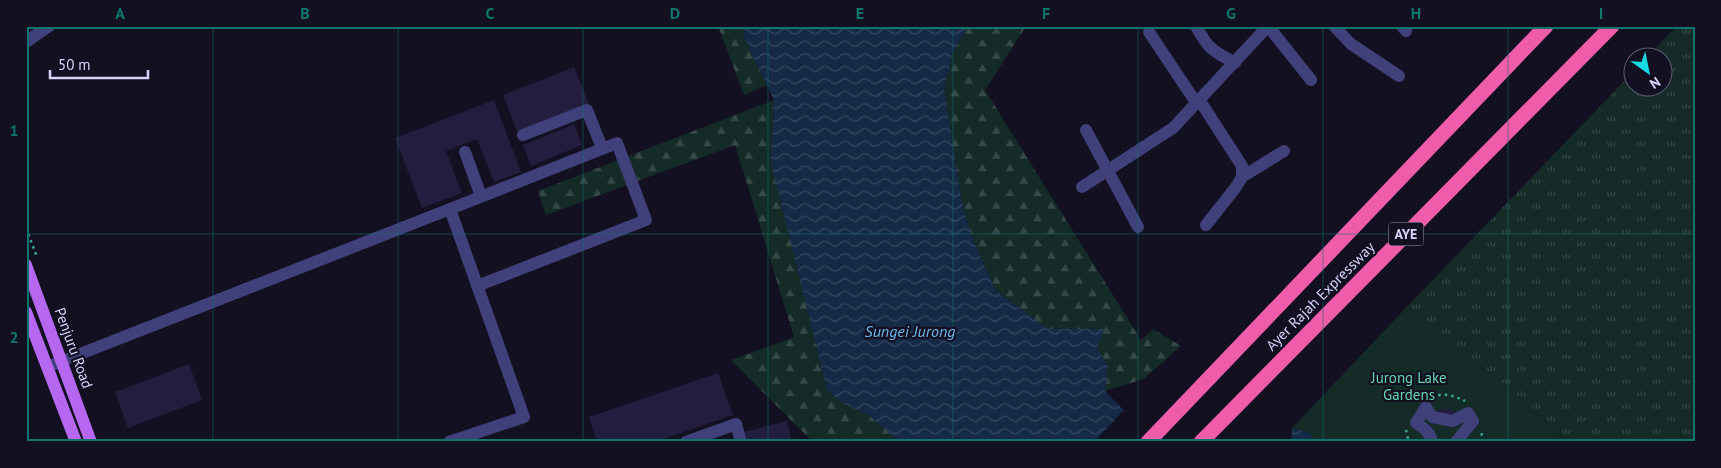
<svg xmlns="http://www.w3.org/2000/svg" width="1721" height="468" viewBox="0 0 1721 468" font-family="'PT Sans',sans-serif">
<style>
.grass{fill:url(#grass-tufts)}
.forest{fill:url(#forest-firs)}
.park{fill:#142b28}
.water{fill:url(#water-waves)}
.pier{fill:#121021}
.building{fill:#231e40}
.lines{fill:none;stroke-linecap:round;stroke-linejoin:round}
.path{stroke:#3ba89c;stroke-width:2.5;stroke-dasharray:2.5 4;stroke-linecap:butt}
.minor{stroke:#40417b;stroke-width:12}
.major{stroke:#b567ef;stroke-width:12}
.highway{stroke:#ee5caa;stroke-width:15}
.grid{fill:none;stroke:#0f766e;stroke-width:1;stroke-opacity:0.55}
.labels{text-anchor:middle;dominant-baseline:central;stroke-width:4.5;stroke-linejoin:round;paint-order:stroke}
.shield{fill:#121021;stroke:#9c99ba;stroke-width:1}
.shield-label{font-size:14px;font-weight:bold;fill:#d7d4fb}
.street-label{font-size:15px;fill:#d7d4fb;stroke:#121021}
.park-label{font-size:15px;fill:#68d3b3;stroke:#121021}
.water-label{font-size:16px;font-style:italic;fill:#6dbaf0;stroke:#121021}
.neatline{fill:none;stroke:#0f766e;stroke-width:2}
.grid-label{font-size:16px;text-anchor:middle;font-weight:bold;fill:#0f766e}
</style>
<defs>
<pattern id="grass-tufts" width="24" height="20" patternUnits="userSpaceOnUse" patternTransform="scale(1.25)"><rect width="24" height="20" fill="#142b28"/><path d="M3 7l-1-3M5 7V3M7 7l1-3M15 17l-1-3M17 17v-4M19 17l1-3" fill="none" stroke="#354948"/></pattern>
<pattern id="forest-firs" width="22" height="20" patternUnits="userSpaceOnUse" patternTransform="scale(1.25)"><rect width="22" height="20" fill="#142b28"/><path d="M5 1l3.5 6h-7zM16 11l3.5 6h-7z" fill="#354948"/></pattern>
<pattern id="water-waves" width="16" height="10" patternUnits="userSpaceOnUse" patternTransform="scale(1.25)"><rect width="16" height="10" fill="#152a46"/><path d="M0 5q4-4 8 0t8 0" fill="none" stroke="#364862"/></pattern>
</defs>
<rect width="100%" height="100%" fill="#121021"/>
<path class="grass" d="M1677,26H1695V442H1567L1499,379L1401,313L1633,72L1634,88H1664V58L1647,57Z"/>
<g class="forest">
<path d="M718,26H742L745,39L767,85L744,95Z"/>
<path d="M969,26H1025V28L985,90L1141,340L1153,329L1181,346L1144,379L1105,391L1108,366L1097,348L1103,329H1048L995,290L971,234L962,203L944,89L953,51Z"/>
<path d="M774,100L771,162L844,404L870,416L900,442H813L731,360L794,337L735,145L546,215L538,191Z"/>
</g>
<path class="park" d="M1401,313L1499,379L1567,442H1314L1311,433L1292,428Z"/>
<g class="water">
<path d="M742,26H969L953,51L944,89L962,203L971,234L995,290L1048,329H1104L1097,348L1108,366L1105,391L1155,442H900L870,416L844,404L827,390L771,162L774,100L745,39Z"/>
<path d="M1292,428L1311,433L1314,442H1291Z"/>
</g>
<path class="pier" d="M1126,408L1157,440L1158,442H1094Z"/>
<g class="building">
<path d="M574,67L589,104L518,133L503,95Z"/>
<path d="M494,100L521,172L494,182L477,139L446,151L462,193L422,208L395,138Z"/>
<path d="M574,124L582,145L531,166L523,145Z"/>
<path d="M189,364L202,400L128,428L115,392Z"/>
<path d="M718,373L733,415L655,442H597L589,417Z"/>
<path d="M1442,409H1449L1456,412L1460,417L1434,413Z"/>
<path d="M787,421L792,442H746L744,432Z"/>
</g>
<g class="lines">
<g class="path">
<path d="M26,228L37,257"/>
<path d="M1432,397C1444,392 1455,396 1465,401"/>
<path d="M1406,430L1409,442"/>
<path d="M1481,442L1482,431"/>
</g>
<g class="minor">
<path d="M1196,26C1208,49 1213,51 1235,63"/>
<path d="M1268,26L1311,80"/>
<path d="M1334,26L1351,44L1399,76"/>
<path d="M1402,26L1406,31"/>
<path d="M1149,32L1197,104"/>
<path d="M26,42L49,26"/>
<path d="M1200,101L1242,166V177L1236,187L1206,225"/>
<path d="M1086,130L1138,227"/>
<path d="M523,135L587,110L602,148"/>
<path d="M465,152L481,196"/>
<path d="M1242,177L1284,151"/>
<path d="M1082,187L1173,128L1268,26"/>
<path d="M450,209L617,143L646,220L477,286"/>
<path d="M47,367L450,209L524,417L449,442"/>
<path d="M686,442L736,424L741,442"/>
<path d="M1432,442C1430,432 1424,428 1416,423L1426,407L1432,417L1453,421L1468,413L1473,421L1456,442"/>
</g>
<g class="major">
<path d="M26,265L91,442"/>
<path d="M26,312L76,442"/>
</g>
<g class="highway">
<path d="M1148,442L1546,26"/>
<path d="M1201,442L1612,26"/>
</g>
</g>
<path class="grid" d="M213,26V442M398,26V442M583,26V442M768,26V442M953,26V442M1138,26V442M1323,26V442M1508,26V442M26,234H1695"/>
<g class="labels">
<rect class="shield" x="1388.5" y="222.5" width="35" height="23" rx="4"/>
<g class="shield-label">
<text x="1406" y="234">AYE</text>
</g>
<g class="street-label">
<text transform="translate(1320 296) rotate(-45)">Ayer Rajah Expressway</text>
<text transform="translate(74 348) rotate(70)">Penjuru Road</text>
</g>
<g class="park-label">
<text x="1409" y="377">Jurong Lake<tspan x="1409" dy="17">Gardens</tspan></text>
</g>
<g class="water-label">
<text x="910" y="331">Sungei Jurong</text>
</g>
</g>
<rect width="1721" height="468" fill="none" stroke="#121021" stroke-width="55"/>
<g transform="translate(1648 72) rotate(147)"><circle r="24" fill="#121021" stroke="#615e78"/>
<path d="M0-4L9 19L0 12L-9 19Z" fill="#17dae4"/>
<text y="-8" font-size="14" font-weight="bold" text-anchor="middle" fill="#d7d4fb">N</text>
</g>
<path d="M50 70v8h98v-8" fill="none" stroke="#d7d4fb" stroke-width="2.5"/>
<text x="58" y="70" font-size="15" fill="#d7d4fb" stroke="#121021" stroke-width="4" paint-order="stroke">50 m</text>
<rect x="28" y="28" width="1666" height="412" class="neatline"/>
<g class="grid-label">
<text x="120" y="19">A</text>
<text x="305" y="19">B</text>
<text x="490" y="19">C</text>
<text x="675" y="19">D</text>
<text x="860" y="19">E</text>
<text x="1046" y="19">F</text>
<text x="1231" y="19">G</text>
<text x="1416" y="19">H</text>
<text x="1601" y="19">I</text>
<text x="14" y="136">1</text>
<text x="14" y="343">2</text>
</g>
</svg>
